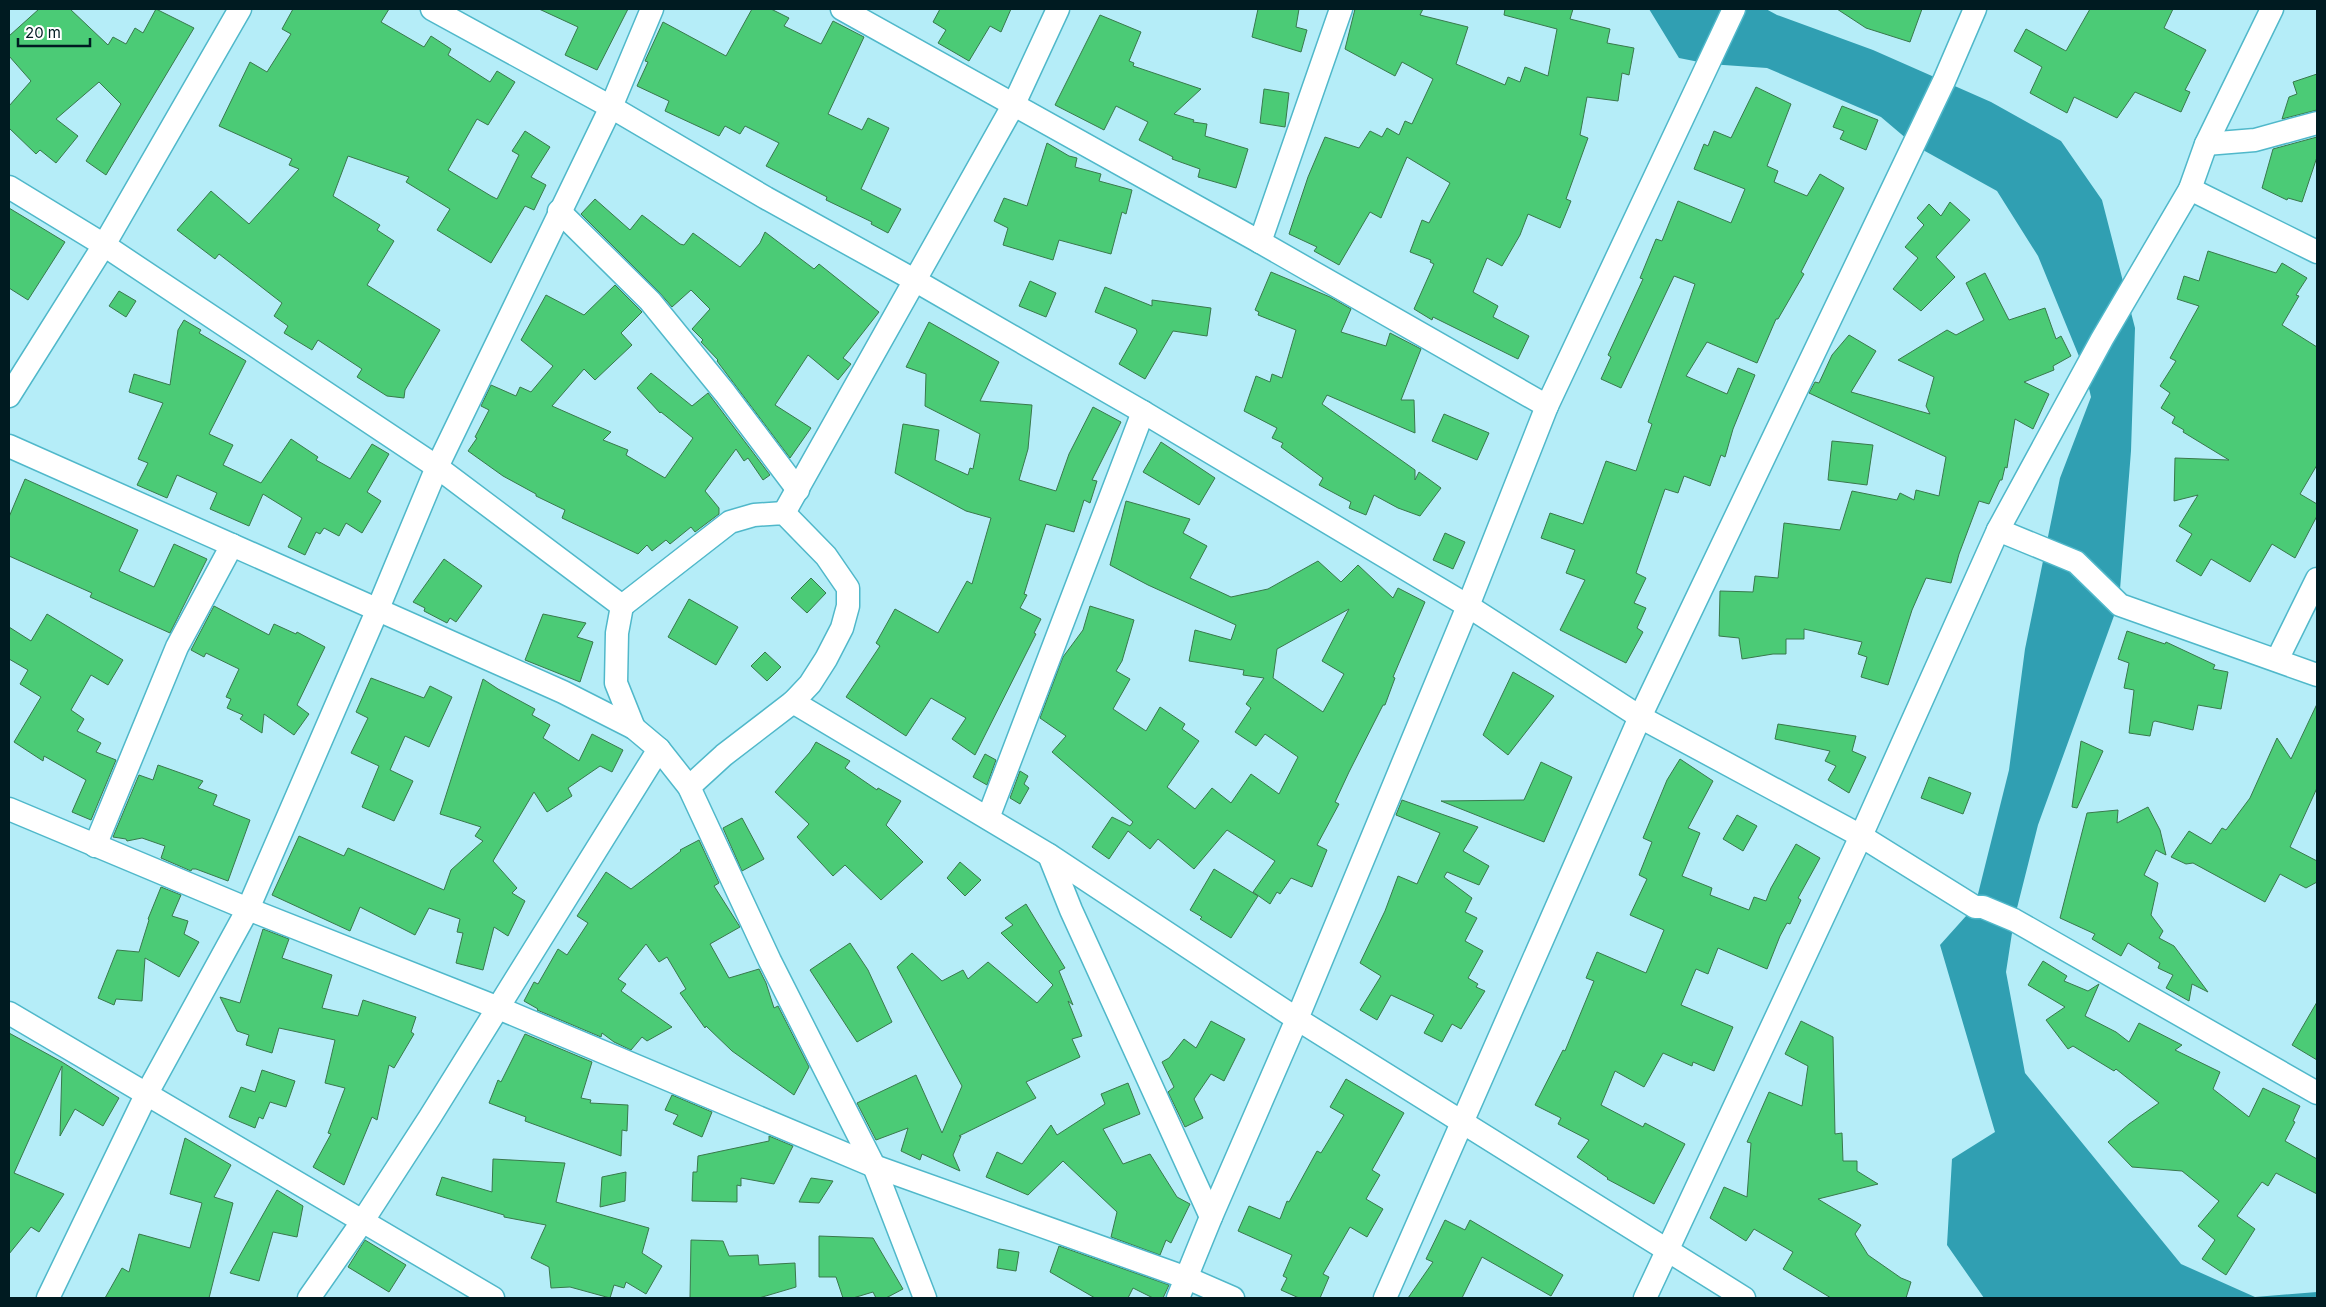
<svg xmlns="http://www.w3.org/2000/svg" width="2326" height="1307" viewBox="0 0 2326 1307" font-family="Inter,sans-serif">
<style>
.water{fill:#309fb2}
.building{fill:#4bcb76;stroke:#39794c;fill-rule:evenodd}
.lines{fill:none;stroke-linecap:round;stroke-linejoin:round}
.minor-casing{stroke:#50b8ca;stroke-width:25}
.minor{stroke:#fff;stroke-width:22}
</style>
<rect width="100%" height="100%" fill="#b5edf8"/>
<path class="water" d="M1649,9H1766L1777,15L1873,50L1991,102L2061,141L2102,200L2135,328L2131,451L2119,602L2038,825L2014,920L2006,972L2025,1073L2181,1264L2255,1297L2317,1292V1298H1984L1947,1245L1952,1159L1995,1132L1940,945L1975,906L2009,770L2025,649L2060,478L2091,397L2085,371L2038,256L1997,191L1914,145L1881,117L1767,68L1709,64L1679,58Z"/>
<g class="building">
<path d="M39,9H70L108,45L113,37L126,44L135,28L143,33L156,9L194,28L106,175L86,161L121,104L99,82L56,119L78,136L56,163L40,150L36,154L9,128V106L31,81L9,56V36Z"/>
<path d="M293,9H389L381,22L424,47L431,36L451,49L448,55L490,82L497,71L515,82L488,125L477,119L448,170L491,196L497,199L519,155L512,151L525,131L550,147L531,177L546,185L534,210L525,206L491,263L437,230L450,209L406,182L409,177L348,156L333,196L380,225L377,230L394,241L367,285L440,330L405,390L404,398L387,396L357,377L362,369L318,340L312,350L284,333L288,326L274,316L282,303L219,254L215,259L177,230L211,191L249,224L299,169L289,165L292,159L219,126L250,62L267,72L291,34L282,29Z"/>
<path d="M539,9H628L597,70L565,55L578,27Z"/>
<path d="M752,9H771L789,18L784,26L821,44L833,21L864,37L828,114L862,130L868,118L889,128L861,189L901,209L888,233L871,224L872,222L826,200L827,197L766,166L779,143L745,126L740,134L725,126L719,136L665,111L669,101L637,86L648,62L645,61L663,22L726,56Z"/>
<path d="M940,9H1011L1001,32L990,26L969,61L938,43L946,30L933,22Z"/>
<path d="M1258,9H1299L1296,27L1307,30L1301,52L1252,37Z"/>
<path d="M1355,9H1423L1420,15L1468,27L1456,64L1505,85L1508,77L1520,82L1525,67L1548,76L1557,29L1504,15L1505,9H1573L1570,19L1610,29L1607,43L1634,48L1629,75L1622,73L1618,101L1587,97L1580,135L1588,138L1566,199L1571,201L1560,228L1528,214L1520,235L1502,266L1487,258L1473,292L1498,306L1493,317L1529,336L1518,359L1433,317L1432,320L1414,309L1434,264L1430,262L1431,260L1410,252L1422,220L1429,223L1450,183L1407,157L1381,218L1370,212L1339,265L1314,251L1317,247L1289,234L1308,177L1325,137L1359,148L1370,131L1382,137L1387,128L1399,135L1405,121L1412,124L1433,79L1402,62L1395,76L1345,49Z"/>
<path d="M1837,9H1922L1910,42L1866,28Z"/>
<path d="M2090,9H2173L2164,28L2206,50L2185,90L2190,92L2181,112L2135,92L2117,118L2074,97L2067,113L2030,93L2042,67L2014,51L2026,29L2066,51Z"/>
<path d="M1100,15L1141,32L1129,61L1134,63L1133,66L1201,89L1174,114L1194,120L1193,122L1207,124L1205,136L1248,149L1236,188L1198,177L1200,169L1172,159L1173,157L1139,140L1148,122L1116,106L1104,130L1055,105Z"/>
<path d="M2317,74V110L2282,119L2289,97L2297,94L2293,82Z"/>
<path d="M1756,87L1791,104L1767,166L1778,171L1774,182L1807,196L1820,174L1844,188L1801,272L1804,274L1778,319H1776L1757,363L1707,342L1686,376L1727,394L1738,368L1755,375L1733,429L1725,457L1721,455L1710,486L1684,476L1678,493L1665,489L1636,573L1646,578L1634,603L1646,608L1637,628L1643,632L1626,663L1560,630L1585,580L1566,573L1575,550L1541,538L1550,513L1583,524L1606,461L1636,471L1652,424L1648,422L1695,284L1674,276L1621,388L1601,379L1611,357L1608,355L1643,279L1640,278L1656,239L1662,241L1678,201L1731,223L1745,189L1694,169L1704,144L1708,146L1714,131L1731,138Z"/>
<path d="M1264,89L1289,93L1285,127L1260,123Z"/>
<path d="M1842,106L1878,120L1866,150L1840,139L1844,131L1833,127Z"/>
<path d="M2317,137V157L2302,202L2288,198L2287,200L2262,188L2273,149Z"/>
<path d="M1047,143L1069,156L1077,158L1075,167L1101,174L1099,181L1132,190L1126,214L1122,212L1111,254L1059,240L1053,260L1003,245L1008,228L994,221L1004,198L1027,206Z"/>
<path d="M595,199L630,230L642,215L680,244L684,245L693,233L740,267L760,243L765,232L814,269L819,264L879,312L843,358L851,364L838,380L808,355L775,405L811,428L790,458L717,361L718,360L701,342L703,340L692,329L710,309L691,290L672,307L659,292L581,214Z"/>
<path d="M1950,202L1970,220L1936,257L1955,277L1921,311L1893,289L1918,258L1905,247L1924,225L1917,218L1929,204L1941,216Z"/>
<path d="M9,208L65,242L28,300L9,288Z"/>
<path d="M2208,251L2276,273L2282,263L2307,278L2296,295L2299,296L2282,325L2317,347V465L2300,494L2317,504V516L2295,558L2272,544L2250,582L2211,559L2201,576L2176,561L2192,534L2179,526L2198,495L2174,501L2175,458L2229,460L2183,432L2184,430L2172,423L2175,417L2161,408L2170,393L2160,386L2176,361L2170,358L2199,306L2177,299L2184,276L2199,281Z"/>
<path d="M1271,272L1330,297L1351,309L1341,332L1386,346L1390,333L1421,349L1401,400H1414L1415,433L1327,395L1322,404L1415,470V480L1419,472L1441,488L1420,516L1398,508L1374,495L1366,515L1349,508L1351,502L1319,485L1323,478L1281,447L1283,443L1272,438L1277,428L1244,411L1256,376L1270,382L1272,374L1282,378L1296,330L1258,315L1259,312L1255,310Z"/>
<path d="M1985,273L2009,320L2045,308L2056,339L2061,336L2071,356L2053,366L2054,370L2024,382L2049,394L2033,429L2015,419L2007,468L2005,467L2002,480H2000L1989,504L1979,501L1959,554L1951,583L1926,578L1912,610L1888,685L1861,677L1867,657L1858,654L1862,642L1804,629V639H1786V654H1773L1742,659L1739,638L1719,636L1720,591L1753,592L1755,576L1778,578L1784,523L1840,530L1852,491L1897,500L1900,493L1914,500L1916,490L1939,496L1946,457L1809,393L1815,382L1819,383L1832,355L1849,335L1876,351L1851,392L1930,414L1926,406L1934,377L1898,360L1947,330L1956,335L1984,320L1966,283Z"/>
<path d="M1030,281L1056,293L1046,317L1019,306Z"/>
<path d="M615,285L642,312L621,333L632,345L595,380L584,369L552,406L611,432L603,440L628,450L626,455L665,478L693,438L661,412L660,413L637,388L651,373L692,406L708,393L770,475L763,480L748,458L744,461L736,449L705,491L719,508V514L695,532L691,527L670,544L666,540L652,551L647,545L638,554L562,518L565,510L536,496V494L503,476L468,451L477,438L475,437L489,410L481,406L491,385L516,396L520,387L531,392L553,366L521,340L546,295L584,315Z"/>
<path d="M1105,287L1152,306V300L1211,308L1207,336L1173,331L1145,379L1119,364L1137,332L1136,329L1095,312Z"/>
<path d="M119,291L136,301L126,317L109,306Z"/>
<path d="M184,320L201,330L199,333L246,361L209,434L233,445L223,465L261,483L291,439L318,457L316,460L350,479L372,444L389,454L367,492L381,501L362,533L346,523L339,536L324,528L320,534L316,532L305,555L288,547L302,518L263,494L249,526L210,509L217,493L177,475L167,498L137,485L148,463L138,459L163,403L129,392L134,374L170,385L178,330Z"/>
<path d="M929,322L999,362L980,401L1032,405L1028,449L1019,480L1056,491L1069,454L1093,407L1121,422L1092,480L1097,481L1090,503L1084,500L1074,532L1046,524L1024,594L1027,595L1020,608L1041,619L1034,633L1036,634L975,755L952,739L966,718L931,698L906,736L846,697L880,646L876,643L895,609L938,633L967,581L972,584L991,518L966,511L895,473L903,424L939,430L935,460L968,475L970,468L973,469L980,434L925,406L926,374L906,367Z"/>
<path d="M1444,414L1489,433L1477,460L1432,441Z"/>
<path d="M1832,441L1873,445L1867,485L1828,480Z"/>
<path d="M1161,442L1215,478L1199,505L1143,472Z"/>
<path d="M25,479L138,530L119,571L154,587L174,544L207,559L170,633L90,597L92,593L9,556V517Z"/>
<path d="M1126,501L1190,519L1183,533L1207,546L1190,578L1231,597L1268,589L1318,561L1341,582L1358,565L1393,598L1398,588L1425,602L1393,677L1395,678L1385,705H1383L1349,772L1335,802L1339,804L1317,845L1327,850L1312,887L1291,878L1280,894L1277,892L1270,904L1253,892L1275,861L1227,830L1194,869L1158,839L1150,849L1128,831L1109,859L1092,847L1112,817L1130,826L1133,822L1052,752L1066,736L1040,718L1063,657L1083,630L1090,606L1134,620L1122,661L1116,671L1130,679L1113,709L1146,731L1160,707L1185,724L1182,729L1199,741L1167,787L1195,809L1212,788L1231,803L1251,774L1279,794L1298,757L1265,734L1256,746L1235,732L1251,708L1246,704L1264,678L1243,675L1244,670L1189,661L1195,630L1231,640L1236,625L1148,585L1110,565ZM1349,609L1322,661L1344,674L1323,712L1273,678L1277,649Z"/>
<path d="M1445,533L1465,542L1453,569L1433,560Z"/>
<path d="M444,559L482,586L456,622L450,618L447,623L424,611L425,608L413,602Z"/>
<path d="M811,578L826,593L807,613L791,598Z"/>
<path d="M689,599L738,627L716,665L668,637Z"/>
<path d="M214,606L269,635L274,624L296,634L297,632L325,647L297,705L309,714L294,735L264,714L262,733L240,719L243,715L227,708L231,699L226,697L239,669L206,653L204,657L191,650Z"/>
<path d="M47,614L123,660L108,685L91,675L71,710L84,719L77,731L101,743L96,752L116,760L91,820L72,812L86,780L44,756L43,761L14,742L41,697L20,684L28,670L9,659V627L31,641Z"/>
<path d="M543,614L586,623L577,637L593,642L580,682L525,660Z"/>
<path d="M2127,631L2165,644L2166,642L2215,665L2213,669L2228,672L2221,709L2198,705L2193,730L2155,721L2153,722L2150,736L2129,733L2134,690L2124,688L2129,663L2118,659Z"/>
<path d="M765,652L781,667L767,681L751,666Z"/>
<path d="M1513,672L1554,696L1508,755L1483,735Z"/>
<path d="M371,678L424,698L430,686L452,697L429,747L405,736L390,770L413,781L394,821L362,807L379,766L351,753L368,718L356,712Z"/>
<path d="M483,679L498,689L535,709L532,715L550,725L543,738L579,761L592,734L623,750L612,772L600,766L568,788L572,796L547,812L534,792L493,861L517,888L512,893L525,901L508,936L494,927L483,970L456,963L463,933L457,932L460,919L429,908L415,935L360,907L350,931L272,895L299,836L344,856L348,848L444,890L451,870L483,841L475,836L481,827L440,814Z"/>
<path d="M2317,704V788L2290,847L2317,861V882L2306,888L2280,874L2265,902L2193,863L2186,864L2171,857L2189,831L2211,844L2222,828L2226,830L2250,798L2277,738L2291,759Z"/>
<path d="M1778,724L1856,736L1852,751L1866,757L1849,793L1828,780L1836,766L1825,761L1830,751L1775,739Z"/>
<path d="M2081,741L2103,751L2077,808L2072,807Z"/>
<path d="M816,742L850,761L845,768L877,790L878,788L901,801L886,825L923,862L881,900L845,865L833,876L797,837L809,824L775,792L810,752Z"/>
<path d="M985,754L996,760L987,785L973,777Z"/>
<path d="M1680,759L1713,781L1688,828L1700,833L1682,876L1712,888L1710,895L1749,910L1754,897L1766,901L1771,888L1796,844L1820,858L1798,898L1801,900L1790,924L1787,923L1780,936L1767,969L1718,948L1708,974L1696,969L1681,1005L1733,1027L1714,1071L1693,1062L1692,1066L1663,1053L1644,1087L1615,1071L1601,1105L1643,1127L1645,1123L1685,1144L1654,1204L1607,1179L1608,1178L1577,1157L1589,1140L1558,1124L1561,1118L1535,1105L1563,1050L1565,1051L1594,981L1586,978L1597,952L1646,973L1664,930L1630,915L1647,879L1639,875L1652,842L1643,838L1667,780Z"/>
<path d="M1541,762L1572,777L1544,842L1441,801L1524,800Z"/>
<path d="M158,765L203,781L198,788L217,795L213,805L250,820L228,881L196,869H192L191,871L161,858L165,846L142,838L127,841L126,839L113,837L139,775L153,780Z"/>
<path d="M1020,771L1028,776L1024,784L1029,788L1020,804L1010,798Z"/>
<path d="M1929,777L1971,793L1963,814L1921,798Z"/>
<path d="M1402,800L1478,827L1463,851L1489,866L1479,885L1447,872L1444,877L1472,898L1465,912L1477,918L1465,941L1483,951L1468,978L1478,984L1476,987L1485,991L1461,1029L1452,1024L1442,1042L1424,1033L1434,1015L1391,995L1377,1020L1360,1010L1381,976L1360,963L1385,911L1398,876L1417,884L1440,833L1396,815Z"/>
<path d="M2148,807L2160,830L2166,855L2156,850L2144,875L2158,883L2151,915L2163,931L2159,938L2174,946L2208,992L2192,984L2189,1001L2166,988L2173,975L2158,968L2160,963L2128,943L2121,956L2092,939L2095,934L2060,918L2087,813L2118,810L2117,823Z"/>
<path d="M1737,815L1757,826L1743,851L1723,839Z"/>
<path d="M742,818L764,859L742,871L723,828Z"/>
<path d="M699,840L719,883L714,886L740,927L710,944L729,978L759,969L766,983L774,1008L778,1006L809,1067L794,1095L732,1051L706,1026L705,1028L680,993L686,989L667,957L659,962L646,944L618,979L626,984L621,991L672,1027L647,1041L642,1037L631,1050L614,1042L602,1033L601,1037L537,1010L538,1009L524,1001L534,982L538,984L558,949L567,955L588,923L577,916L606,872L631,889L681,851L680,850Z"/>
<path d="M960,862L981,880L965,896L947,878Z"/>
<path d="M1214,869L1258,896L1231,938L1200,919L1202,917L1190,910Z"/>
<path d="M161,887L181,895L172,916L188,921L184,934L199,942L179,977L145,958L142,1001L116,999L114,1005L98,998L117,950L139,952L149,920L148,919Z"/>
<path d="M1026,904L1065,968L1059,971L1073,1005L1068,1001L1082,1036L1072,1039L1080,1057L1026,1082L1036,1098L959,1136H961L953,1155L960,1171L922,1154L920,1160L901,1151L908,1128L876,1140L857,1103L916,1075L942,1133L962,1086L897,967L912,953L942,981L963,970L968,979L988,962L1037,1003L1053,985L1001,933L1013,925L1005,918Z"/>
<path d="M263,929L289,939L282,958L332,975L322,1008L358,1016L363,1000L416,1017L411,1032L414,1034L394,1068L389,1065L377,1120L372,1117L344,1185L313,1167L331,1134L328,1133L345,1088L325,1083L335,1040L279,1028L272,1053L246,1045L249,1035L237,1031L220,997L240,1003Z"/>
<path d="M850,943L868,970L892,1022L857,1042L810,970Z"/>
<path d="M2043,961L2067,976L2064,981L2088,991L2099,984L2085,1016L2116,1032L2129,1042L2139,1023L2182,1045L2175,1050L2220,1072L2213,1089L2249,1117L2263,1088L2300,1106L2293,1121L2295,1122L2285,1141L2317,1159V1194L2276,1173L2268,1186L2262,1182L2237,1216L2255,1229L2226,1275L2202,1259L2215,1240L2198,1226L2219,1201L2182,1171L2132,1167L2108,1142L2129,1124L2159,1103L2116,1069L2114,1071L2073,1046L2068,1049L2046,1020L2065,1007L2028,985Z"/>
<path d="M2317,1002V1060L2292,1045Z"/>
<path d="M1211,1021L1245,1039L1224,1081L1211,1074L1194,1099L1203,1118L1185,1127L1168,1092L1174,1087L1162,1062L1169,1058L1184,1039L1196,1048Z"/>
<path d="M1801,1021L1833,1037L1835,1134L1842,1133L1843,1161H1857V1171L1878,1184L1818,1199L1861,1225L1855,1234L1868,1255L1901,1278L1911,1282L1906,1298H1831L1783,1269L1793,1252L1754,1229L1746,1241L1710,1218L1724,1187L1747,1197L1751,1143L1747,1142L1769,1092L1802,1106L1808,1066L1785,1054Z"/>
<path d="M9,1033L62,1062L119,1098L103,1126L75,1109L60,1136L62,1066L14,1173L64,1194L39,1232L31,1227L9,1254Z"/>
<path d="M525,1034L592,1062L581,1098L591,1100L590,1103L628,1105L627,1131L622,1130L621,1156L525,1121L526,1117L489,1103L498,1080L501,1082Z"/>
<path d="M262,1070L295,1081L286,1107L270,1102L263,1119L259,1117L255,1128L229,1117L241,1087L255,1092Z"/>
<path d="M1346,1079L1404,1113L1372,1170L1380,1175L1366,1199L1383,1209L1367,1237L1350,1227L1323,1274L1329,1277L1320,1298H1299L1281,1290L1287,1278L1283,1276L1292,1255L1238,1231L1249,1206L1280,1219L1287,1201L1289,1202L1317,1151L1321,1153L1344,1115L1330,1107Z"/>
<path d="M1128,1083L1140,1114L1103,1129L1123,1164L1150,1154L1177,1197L1190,1204L1171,1243L1166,1240L1160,1255L1111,1237L1117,1212L1063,1161L1028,1195L986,1177L997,1152L1022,1164L1051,1125L1057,1135L1105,1104L1101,1094Z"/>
<path d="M672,1095L712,1112L702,1137L673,1124L678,1115L665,1110Z"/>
<path d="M769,1136L793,1146L774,1184L741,1178V1186L737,1185V1202L692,1201L693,1172H697L698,1156L769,1141Z"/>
<path d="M185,1138L231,1165L214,1197L233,1203L209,1298H105L122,1268L129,1272L139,1234L190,1248L202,1203L170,1194Z"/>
<path d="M493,1159L565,1163L556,1202L649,1228L642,1253L662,1266L646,1294L626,1282L624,1288L614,1285L610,1298L570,1287L551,1288L549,1267L531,1258L546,1225L504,1217V1215L436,1195L442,1177L492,1192Z"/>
<path d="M626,1172L625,1201L600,1207L602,1177Z"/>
<path d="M811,1178L833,1181L819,1203L799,1202Z"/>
<path d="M277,1190L303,1206L297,1237L273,1232L259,1281L230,1273Z"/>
<path d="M1445,1220L1465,1230L1470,1220L1563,1275L1551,1296L1482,1257L1462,1298H1408L1433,1262L1426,1259Z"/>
<path d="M819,1236L873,1238L903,1289L886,1298H876L873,1292L853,1298H843L836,1277H819Z"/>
<path d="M365,1240L406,1265L389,1292L348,1267Z"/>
<path d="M691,1240L723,1241L729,1256L758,1255L759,1265L795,1263L796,1287L759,1298H690Z"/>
<path d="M1059,1246L1169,1285L1163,1298H1153L1133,1288L1128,1298H1095L1050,1272Z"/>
<path d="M999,1249L1019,1252L1016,1271L997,1268Z"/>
</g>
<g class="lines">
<g class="minor-casing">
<g id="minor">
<path d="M432,9L611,107L766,198L916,281L1143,412L1468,606L1640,717L1861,836L1975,907H1983L2014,920L2317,1093"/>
<path d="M842,9L1260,242L1547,406"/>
<path d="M1734,9L1547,406L1468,606L1297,1019L1744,1298"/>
<path d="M2206,144L2255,140L2317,123"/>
<path d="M9,187L104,245L437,467L622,606L617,633L616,683L634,728"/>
<path d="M2190,189L2317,252"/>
<path d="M559,211L650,301L725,393L798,490"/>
<path d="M1260,242L1341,9"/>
<path d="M9,396L104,245L240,9"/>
<path d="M9,446L563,692L634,728L659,749L689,787L770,961L874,1166L925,1298"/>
<path d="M784,513L1014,104L1058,9"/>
<path d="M1998,530L2076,562L2120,605L2317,675"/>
<path d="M622,606L730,522L754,515L784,513L826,556L848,588V606L842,628L826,659L810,684L793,702L724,755L689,787"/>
<path d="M2277,660L2317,579"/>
<path d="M793,702L1049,855L1297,1019L1211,1217L1178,1298"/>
<path d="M9,809L248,909L496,1007L874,1166L1187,1278L1233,1298"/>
<path d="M988,818L1143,412"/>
<path d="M95,846L177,647L232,545"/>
<path d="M1049,855L1071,910L1211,1217"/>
<path d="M9,1013L493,1298"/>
<path d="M48,1298L146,1095L248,909L377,611L437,467L611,107L652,9"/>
<path d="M309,1298L362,1222L430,1117L659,749"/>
<path d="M1385,1298L1640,717L1944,81L1975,9"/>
<path d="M1645,1298L1861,836L1998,530L2102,339L2190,189L2206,144L2272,9"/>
</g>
</g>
<use href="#minor" class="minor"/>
</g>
<rect width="2326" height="1307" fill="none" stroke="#001b21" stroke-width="20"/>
<path d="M18 38v8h72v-8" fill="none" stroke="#001b21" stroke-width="2.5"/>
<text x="25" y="38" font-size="15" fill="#001b21" stroke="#ffffff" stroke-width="4" paint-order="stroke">20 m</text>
</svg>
